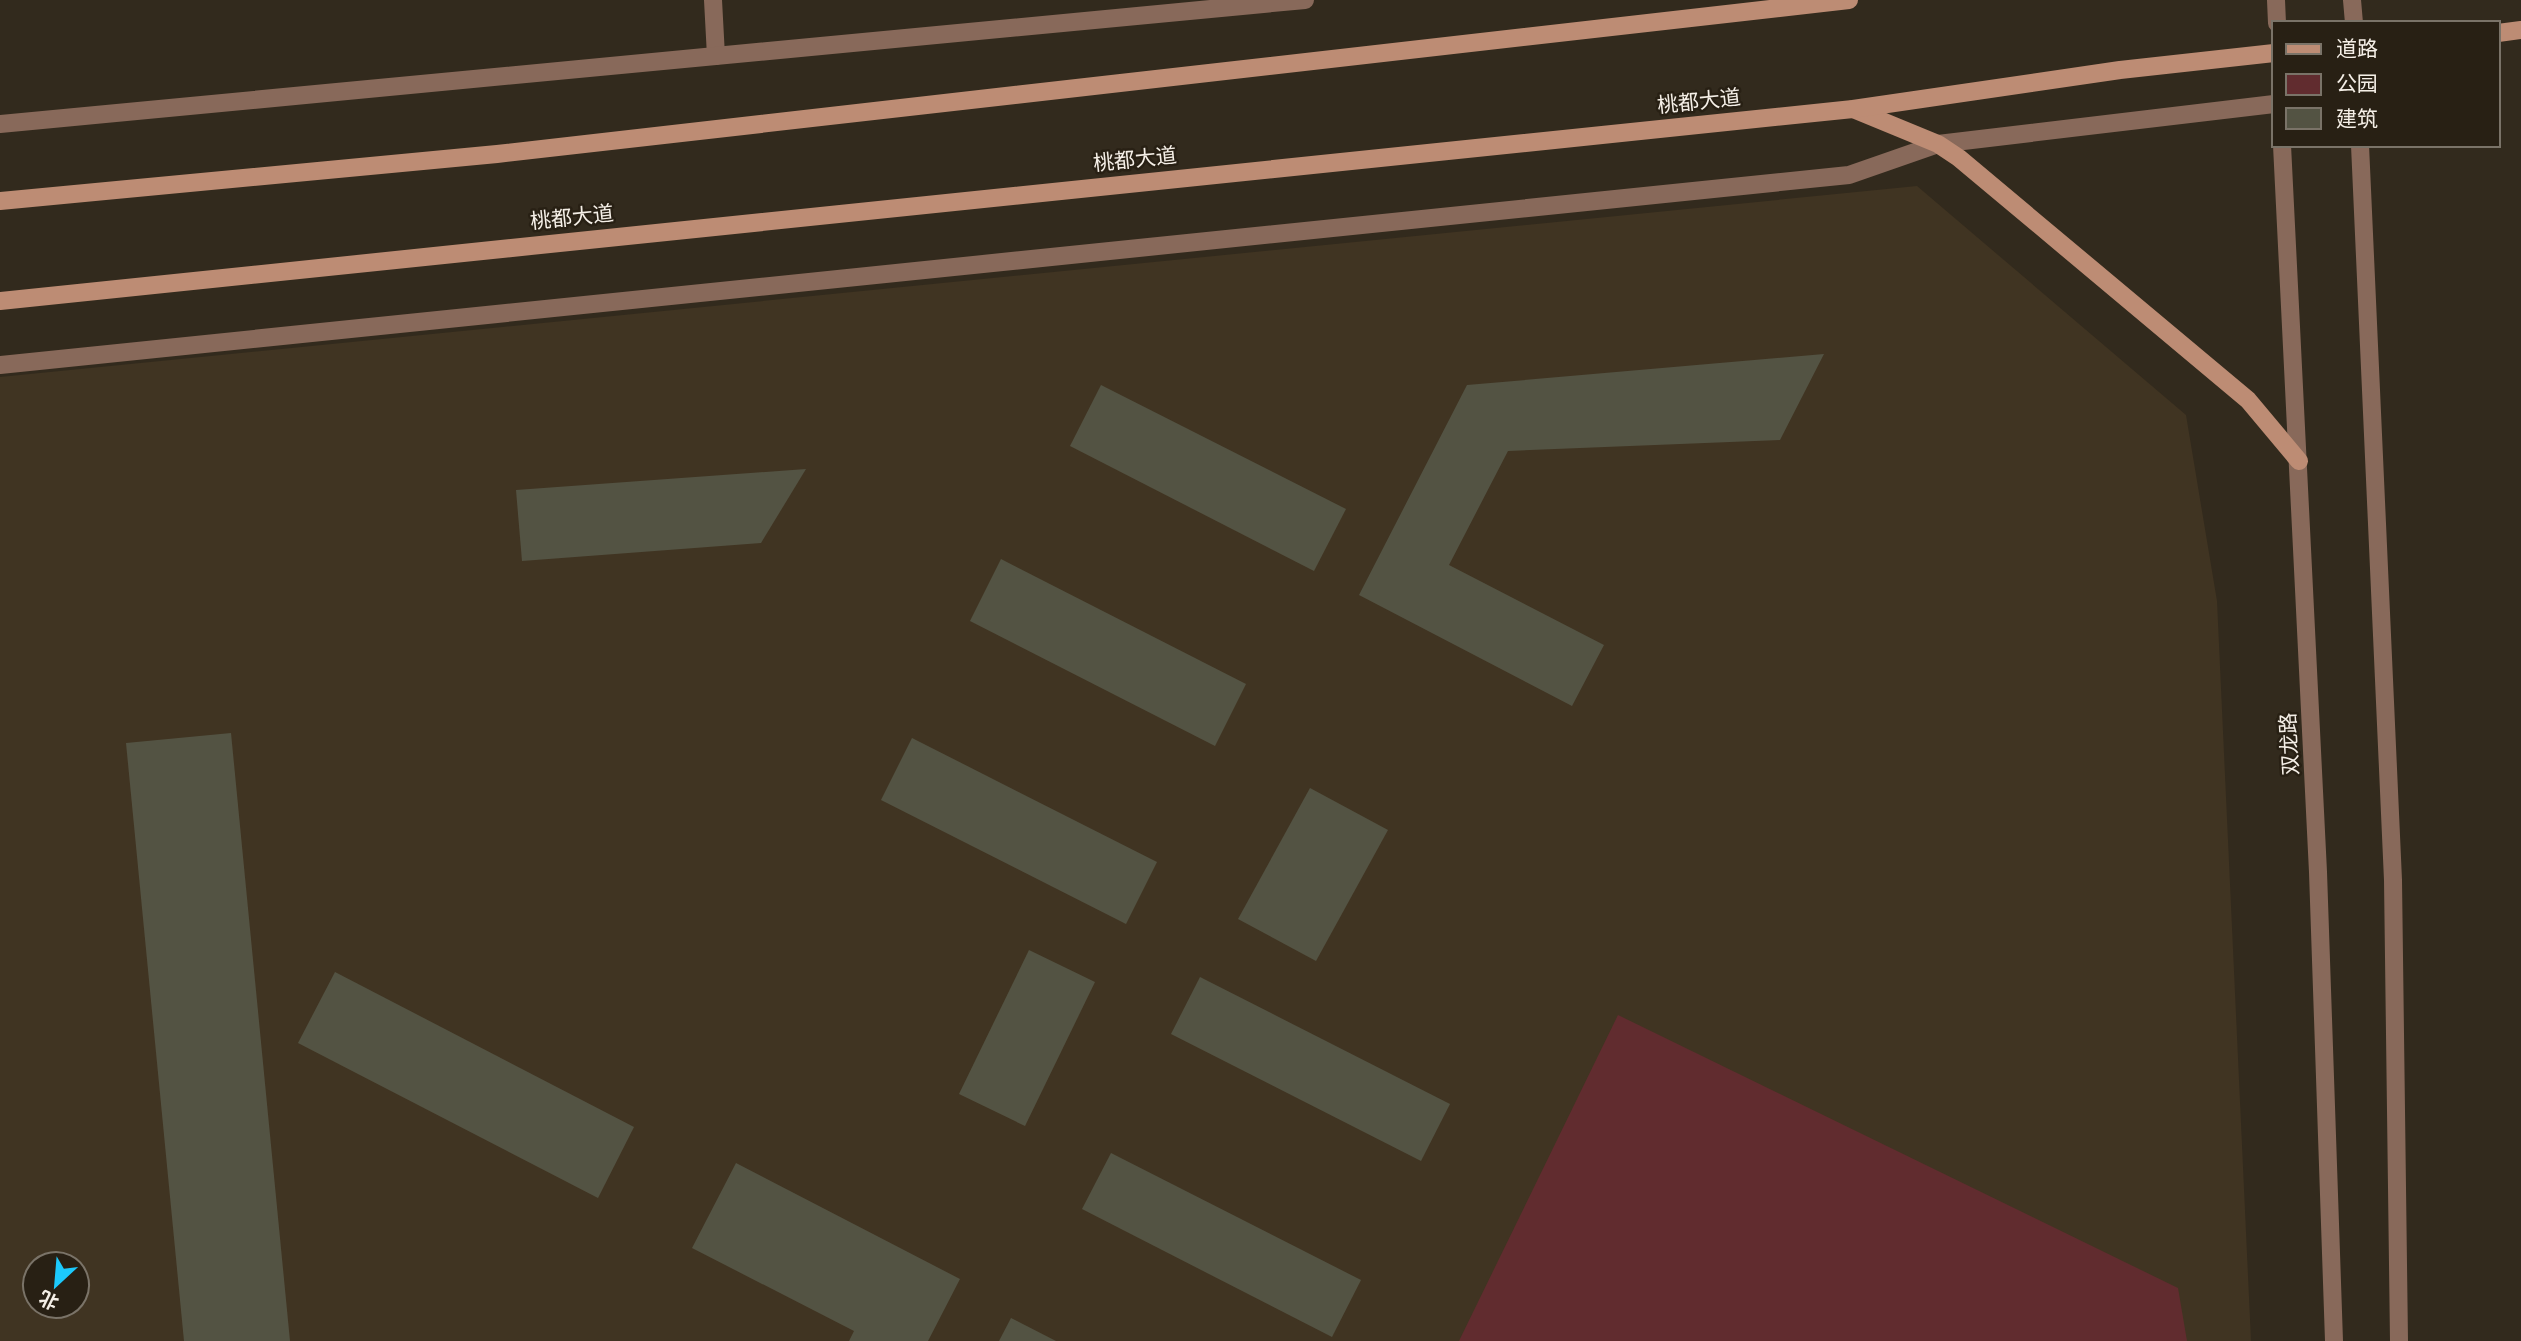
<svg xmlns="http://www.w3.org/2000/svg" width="2521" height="1341" viewBox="0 0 2521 1341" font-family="'Sofia Sans Condensed','Noto Sans SC',sans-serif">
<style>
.built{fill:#403422;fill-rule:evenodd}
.green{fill:#612c2f}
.building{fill:#535343}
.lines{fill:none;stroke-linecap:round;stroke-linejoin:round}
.minor{stroke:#88695a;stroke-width:18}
.tertiary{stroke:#88695a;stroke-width:18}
.secondary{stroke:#bd8c74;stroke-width:18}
.labels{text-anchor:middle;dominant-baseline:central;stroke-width:5;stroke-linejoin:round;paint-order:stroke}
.street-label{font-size:21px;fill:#f5efe7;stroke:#282014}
</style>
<rect width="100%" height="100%" fill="#322a1d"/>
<path class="built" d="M1917,186L2186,415L2217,601L2251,1341H0V377ZM35,1264H77V1306H35Z"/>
<path class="green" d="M1618,1015L2178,1288L2187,1341H1459Z"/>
<g class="building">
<path d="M1824,354L1780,440L1508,451L1449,565L1604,645L1572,706L1359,595L1467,385Z"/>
<path d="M1101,385L1346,509L1314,571L1070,446Z"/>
<path d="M806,469L761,543L522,561L516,490Z"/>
<path d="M1001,559L1246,684L1215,746L970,621Z"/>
<path d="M231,733L290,1341H184L126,743Z"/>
<path d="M912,738L1157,862L1126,924L881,800Z"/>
<path d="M1310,788L1388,830L1316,961L1238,919Z"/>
<path d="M1029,950L1095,982L1025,1126L959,1094Z"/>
<path d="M335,972L634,1127L598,1198L298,1043Z"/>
<path d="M1200,977L1450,1104L1421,1161L1171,1034Z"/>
<path d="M1111,1153L1361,1280L1332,1337L1082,1209Z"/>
<path d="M736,1163L960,1279L928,1341H849L854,1331L692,1248Z"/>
<path d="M1011,1318L1056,1341H999Z"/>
</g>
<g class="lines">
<g class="minor">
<path d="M713,0L716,56"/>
<path d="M0,124L1305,0"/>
<path d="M0,365L1849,175L1938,144L2274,104"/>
</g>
<g class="tertiary">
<path d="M2276,0L2277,23"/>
<path d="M2352,0L2354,23"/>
<path d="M2282,145L2318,872L2334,1341"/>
<path d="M2360,145L2393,880L2399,1341"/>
</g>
<g class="secondary">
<path d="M2498,33L2521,30"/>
<path d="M1853,109L1938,144L1959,158L2248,400L2299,461"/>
<path d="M0,201L497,154L1849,0"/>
<path d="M0,301L1853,109L2120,70L2274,53"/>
</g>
</g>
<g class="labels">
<g class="street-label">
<text transform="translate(1699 102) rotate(-6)">桃都大道</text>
<text transform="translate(1135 160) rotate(-6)">桃都大道</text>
<text transform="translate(572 218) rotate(-6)">桃都大道</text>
<text transform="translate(2290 744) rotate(-93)">双龙路</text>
</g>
</g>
<rect x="2272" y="21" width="228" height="126" fill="#282014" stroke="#7a7368" stroke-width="2"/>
<rect x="2286" y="44" width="35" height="10" fill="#bd8c74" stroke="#7a7368" stroke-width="2"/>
<text x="2336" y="56" font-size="21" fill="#f5efe7">道路</text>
<rect x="2286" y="74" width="35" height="21" fill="#612c2f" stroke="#7a7368" stroke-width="2"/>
<text x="2336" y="91" font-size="21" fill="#f5efe7">公园</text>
<rect x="2286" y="108" width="35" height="21" fill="#535343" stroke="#7a7368" stroke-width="2"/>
<text x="2336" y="126" font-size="21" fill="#f5efe7">建筑</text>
<g transform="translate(56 1285) rotate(206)"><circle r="33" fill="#282014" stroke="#7a7368" stroke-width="2"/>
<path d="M0-5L12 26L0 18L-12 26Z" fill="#1cc9fc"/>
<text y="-10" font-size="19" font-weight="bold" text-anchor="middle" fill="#f5efe7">北</text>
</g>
</svg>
